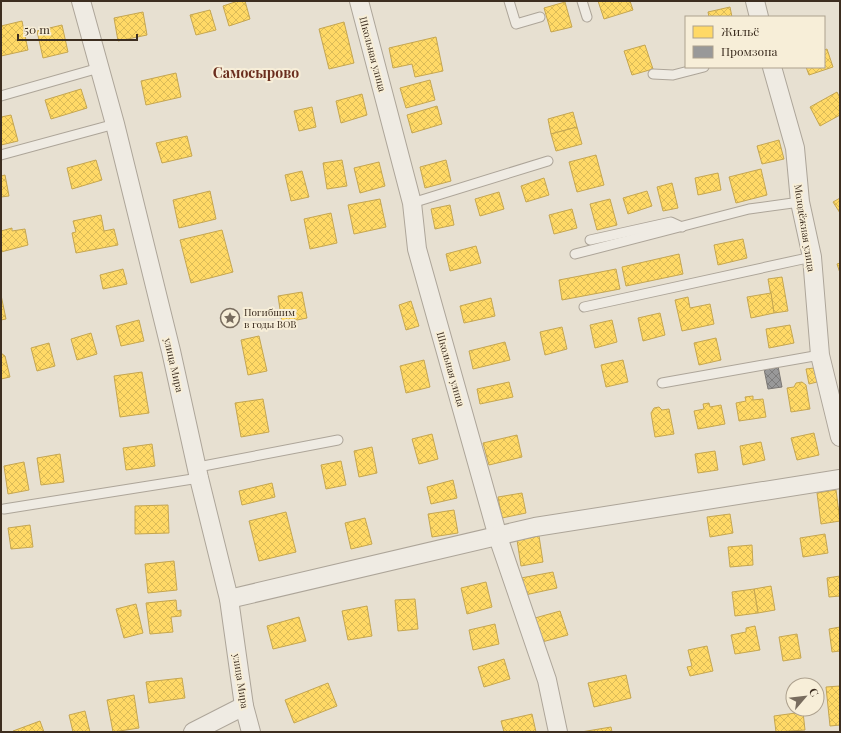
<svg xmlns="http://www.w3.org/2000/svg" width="841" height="733" viewBox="0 0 841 733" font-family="'Playfair Display',serif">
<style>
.homes{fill:url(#homes-cross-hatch);stroke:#c5a651}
.industry{fill:url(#industry-cross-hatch);stroke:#7d7975}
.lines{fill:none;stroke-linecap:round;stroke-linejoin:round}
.service-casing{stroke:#ada599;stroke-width:11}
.minor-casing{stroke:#ada599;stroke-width:20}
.service{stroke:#efebe3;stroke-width:9}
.minor{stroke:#efebe3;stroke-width:18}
.labels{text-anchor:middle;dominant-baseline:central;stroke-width:4;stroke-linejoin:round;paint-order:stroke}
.street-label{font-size:10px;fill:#3d2e20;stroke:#f7eed8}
.poi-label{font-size:10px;fill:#3d2e20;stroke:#f7eed8;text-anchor:start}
.district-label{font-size:14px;font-weight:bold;fill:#6b2e1e;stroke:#f7eed8}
</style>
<defs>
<pattern id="homes-cross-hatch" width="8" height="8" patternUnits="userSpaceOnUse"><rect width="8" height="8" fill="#ffd966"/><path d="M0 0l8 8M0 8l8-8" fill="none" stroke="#dbbb58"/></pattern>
<pattern id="industry-cross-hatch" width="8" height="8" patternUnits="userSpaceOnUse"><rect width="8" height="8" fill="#999"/><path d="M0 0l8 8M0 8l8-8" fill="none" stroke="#7e7d7c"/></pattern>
</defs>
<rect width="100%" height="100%" fill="#e7e0d1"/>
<g class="homes">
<path d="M238,1H245L250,19L229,26L223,6Z"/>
<path d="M598,1H630L633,10L604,19Z"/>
<path d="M565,2L572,27L551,32L544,8Z"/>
<path d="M730,7L732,17H709L708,12Z"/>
<path d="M210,10L216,30L196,35L190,15Z"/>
<path d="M143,12L147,35L118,41L114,18Z"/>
<path d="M22,21L28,50L1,56V26Z"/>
<path d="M344,22L354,63L329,69L319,29Z"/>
<path d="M62,25L68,52L43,58L37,31Z"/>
<path d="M436,37L443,71L415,77L412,64L393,68L389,48Z"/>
<path d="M645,45L653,69L632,75L624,51Z"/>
<path d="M827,49L833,67L809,75L806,67H824V50Z"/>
<path d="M176,73L181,97L146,105L141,81Z"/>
<path d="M430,80L435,100L406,108L400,88Z"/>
<path d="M81,89L87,108L51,119L45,100Z"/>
<path d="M837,92L840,98V115L820,126L810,107Z"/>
<path d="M362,94L367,115L341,123L336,101Z"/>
<path d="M437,106L442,124L412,133L407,115Z"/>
<path d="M312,107L316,127L299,131L294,111Z"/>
<path d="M573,112L577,127L551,134L548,119Z"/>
<path d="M11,115L18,141L1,145V117Z"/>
<path d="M577,127L582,144L556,151L551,134Z"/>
<path d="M187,136L192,156L162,163L156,143Z"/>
<path d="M779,140L784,159L762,164L757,146Z"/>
<path d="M596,155L604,185L577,192L569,162Z"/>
<path d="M96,160L102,180L72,189L67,168Z"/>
<path d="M342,160L347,186L327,189L323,163Z"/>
<path d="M446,160L451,181L425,188L420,167Z"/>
<path d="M379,162L385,186L360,193L354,168Z"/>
<path d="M761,169L767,195L736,203L729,177Z"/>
<path d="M302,171L309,197L291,201L285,175Z"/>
<path d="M718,173L721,190L698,195L695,178Z"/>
<path d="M5,175L9,196L1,197V176Z"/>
<path d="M544,178L549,195L526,202L521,186Z"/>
<path d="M672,183L678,208L663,211L657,187Z"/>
<path d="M210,191L216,219L179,228L173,200Z"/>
<path d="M647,191L652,206L628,214L623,198Z"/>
<path d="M499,192L504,209L480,216L475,199Z"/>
<path d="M840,198V213L833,202Z"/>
<path d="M380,199L386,227L354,234L348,205Z"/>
<path d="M610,199L617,225L597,230L590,204Z"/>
<path d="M450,205L454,225L435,229L431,209Z"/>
<path d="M572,209L577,228L554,234L549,215Z"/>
<path d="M331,213L337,243L310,249L304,219Z"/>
<path d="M101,215L104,231L114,229L118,245L76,253L72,233L76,232L73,221Z"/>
<path d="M12,228V231L25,229L28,245L1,252V231Z"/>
<path d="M222,230L233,272L191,283L180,240Z"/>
<path d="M743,239L747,258L718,265L714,245Z"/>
<path d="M476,246L481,263L450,271L446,254Z"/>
<path d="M679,254L683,274L626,286L622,267Z"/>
<path d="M840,263V273L837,264Z"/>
<path d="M123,269L127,284L103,289L100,275Z"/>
<path d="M616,269L620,289L562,300L559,280Z"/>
<path d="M782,277L788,311L774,313L768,279Z"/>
<path d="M302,292L307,318L282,323L278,296Z"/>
<path d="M771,293L774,313L751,318L747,297Z"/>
<path d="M1,295L6,319L1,320Z"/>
<path d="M688,297L690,308L710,304L714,324L682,331L675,300Z"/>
<path d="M491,298L495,316L464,323L460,306Z"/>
<path d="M411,301L419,326L406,330L399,305Z"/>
<path d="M660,313L665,335L643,341L638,318Z"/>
<path d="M139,320L144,341L121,346L116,326Z"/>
<path d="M612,320L617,342L595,348L590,325Z"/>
<path d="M790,325L794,343L769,348L766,329Z"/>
<path d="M562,327L567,349L545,355L540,332Z"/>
<path d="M91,333L97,354L77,360L71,339Z"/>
<path d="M259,336L267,371L248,375L241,340Z"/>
<path d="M716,338L721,360L699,365L694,343Z"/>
<path d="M505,342L510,360L473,369L469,351Z"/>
<path d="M49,343L55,366L37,371L31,348Z"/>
<path d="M1,353L5,356L10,377L1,379Z"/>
<path d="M424,360L430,387L406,393L400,366Z"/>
<path d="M623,360L628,382L606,387L601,365Z"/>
<path d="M814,368L817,382L809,384L806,369Z"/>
<path d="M142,372L149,413L120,417L114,376Z"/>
<path d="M509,382L513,397L480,404L477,389Z"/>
<path d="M802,382L806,385L810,409L791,412L787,388L794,387L796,383Z"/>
<path d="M753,396V400L763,399L766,417L739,421L736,403L746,401L745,397Z"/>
<path d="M263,399L269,432L241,437L235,403Z"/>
<path d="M709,403L710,407L721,405L725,424L698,429L694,411L704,409L703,404Z"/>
<path d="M659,407L662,410L669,409L674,434L655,437L651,413L654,408Z"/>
<path d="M814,433L819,455L797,460L791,438Z"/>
<path d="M432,434L438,459L419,464L412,439Z"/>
<path d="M517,435L522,457L489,465L483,443Z"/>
<path d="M761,442L765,460L743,465L740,446Z"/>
<path d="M152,444L155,466L126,470L123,448Z"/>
<path d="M372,447L377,473L359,477L354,451Z"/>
<path d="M715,451L718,470L698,473L695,454Z"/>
<path d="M60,454L64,482L41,485L37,458Z"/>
<path d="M341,461L346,485L326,489L321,465Z"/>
<path d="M24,462L29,490L8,494L4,466Z"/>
<path d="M453,480L457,498L431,504L427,487Z"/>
<path d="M272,483L275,497L242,505L239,491Z"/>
<path d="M836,490L840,521L821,524L817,493Z"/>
<path d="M522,493L526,513L502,518L498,497Z"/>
<path d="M168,505L169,533L135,534V506Z"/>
<path d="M454,510L458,533L432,537L428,514Z"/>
<path d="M286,512L296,552L259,561L249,521Z"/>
<path d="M730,514L733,533L710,537L707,517Z"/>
<path d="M365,518L372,544L351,549L345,523Z"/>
<path d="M30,525L33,547L11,549L8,528Z"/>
<path d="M825,534L828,553L803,557L800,538Z"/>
<path d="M539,536L543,562L521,566L517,540Z"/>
<path d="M752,545L753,565L730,567L728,547Z"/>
<path d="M174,561L177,590L148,593L145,564Z"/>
<path d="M553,572L557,588L525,595L521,578Z"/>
<path d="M840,576V596L829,597L827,578Z"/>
<path d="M486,582L492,607L467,614L461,588Z"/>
<path d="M771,586L775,610L758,613L754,589Z"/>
<path d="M754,589L758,613L735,616L732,592Z"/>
<path d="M415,599L418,629L398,631L395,600Z"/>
<path d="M176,600L177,611L181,610V616L171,617L173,632L150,634L146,603Z"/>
<path d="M136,604L143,633L124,638L116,609Z"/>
<path d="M367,606L372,636L348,640L342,611Z"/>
<path d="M560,611L568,635L542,642L535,618Z"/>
<path d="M299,617L306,641L273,649L267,626Z"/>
<path d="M495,624L499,644L473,650L469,630Z"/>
<path d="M755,626L760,650L735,654L731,635L746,632V628Z"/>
<path d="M840,627V651L832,652L829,629Z"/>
<path d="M797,634L801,658L783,661L779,637Z"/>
<path d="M707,646L713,671L690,676L687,667L692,666L688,650Z"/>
<path d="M504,659L510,679L484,687L478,667Z"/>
<path d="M626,675L631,698L594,707L588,683Z"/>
<path d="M182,678L185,698L149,703L146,682Z"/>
<path d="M328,683L337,706L294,723L285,700Z"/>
<path d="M840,686V725L830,726L826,687Z"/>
<path d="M134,695L139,728L113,732L107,700Z"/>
<path d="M85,711L90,732H73L69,715Z"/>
<path d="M803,712L805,730L776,732L774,716Z"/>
<path d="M532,714L536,732H504L501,721Z"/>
<path d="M40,721L44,732H13V731Z"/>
<path d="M611,727L612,732H581Z"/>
</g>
<path class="industry" d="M778,366L782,387L768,389L764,369Z"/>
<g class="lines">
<g class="service-casing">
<g id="service">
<path d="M509,1L516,24L540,17"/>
<path d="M582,1L587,17"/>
<path d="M653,74L673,75L704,67"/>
<path d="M1,96L99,68"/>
<path d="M1,155L115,124"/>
<path d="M412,203L548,161"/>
<path d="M590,240L671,222L682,227"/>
<path d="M575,254L749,209L800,202"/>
<path d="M584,307L812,257"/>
<path d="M662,383L820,355"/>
<path d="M198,467L338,440"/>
<path d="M4,509L199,478"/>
</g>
</g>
<g class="minor-casing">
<g id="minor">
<path d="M81,1L115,124L171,351L199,478L229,599L244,706L251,732"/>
<path d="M359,1L412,203L417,249L498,537L547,680L558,732"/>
<path d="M755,1L759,17"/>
<path d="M772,67L795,148L800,202L812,257L820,355L840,437"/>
<path d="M229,599L535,527L840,479"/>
<path d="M193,732L244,706"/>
</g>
</g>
<use href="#service" class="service"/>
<use href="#minor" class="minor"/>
</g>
<defs>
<g id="sight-ring" transform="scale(1)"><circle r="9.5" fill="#f7eed8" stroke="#786c5e" stroke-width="1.5"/><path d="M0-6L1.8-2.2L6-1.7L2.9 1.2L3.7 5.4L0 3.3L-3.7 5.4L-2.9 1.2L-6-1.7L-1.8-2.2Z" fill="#786c5e"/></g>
</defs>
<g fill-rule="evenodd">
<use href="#sight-ring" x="230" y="318"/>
</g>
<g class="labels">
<g class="street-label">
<text transform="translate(373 54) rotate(75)">Школьная улица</text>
<text transform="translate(805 228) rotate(81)">Молодёжная улица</text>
<text transform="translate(174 365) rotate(77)">улица Мира</text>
<text transform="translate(451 369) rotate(74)">Школьная улица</text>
<text transform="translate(241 681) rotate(81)">улица Мира</text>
</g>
<g class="poi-label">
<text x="244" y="312">Погибшим<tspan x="244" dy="12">в годы ВОВ</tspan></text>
</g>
<g class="district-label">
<text x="256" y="72">Самосырово</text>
</g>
</g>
<rect width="841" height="733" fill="none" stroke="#3d2e20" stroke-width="4"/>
<rect x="685" y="16" width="140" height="52" fill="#f7eed8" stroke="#ada18e"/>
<rect x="693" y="26" width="20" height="12" fill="#ffd966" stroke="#ada18e"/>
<text x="721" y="36" font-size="12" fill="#3d2e20">Жильё</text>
<rect x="693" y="46" width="20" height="12" fill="#999999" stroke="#ada18e"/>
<text x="721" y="56" font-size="12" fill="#3d2e20">Промзона</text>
<g transform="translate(805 697) rotate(62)"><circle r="19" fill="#f7eed8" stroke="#ada18e"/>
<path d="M0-3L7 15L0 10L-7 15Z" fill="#786c5e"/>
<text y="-6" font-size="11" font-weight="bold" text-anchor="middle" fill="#3d2e20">С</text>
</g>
<path d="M18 34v6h119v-6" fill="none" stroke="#3d2e20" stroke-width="2"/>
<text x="24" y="34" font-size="12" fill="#3d2e20" stroke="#f7eed8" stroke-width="3" paint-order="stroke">50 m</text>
</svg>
